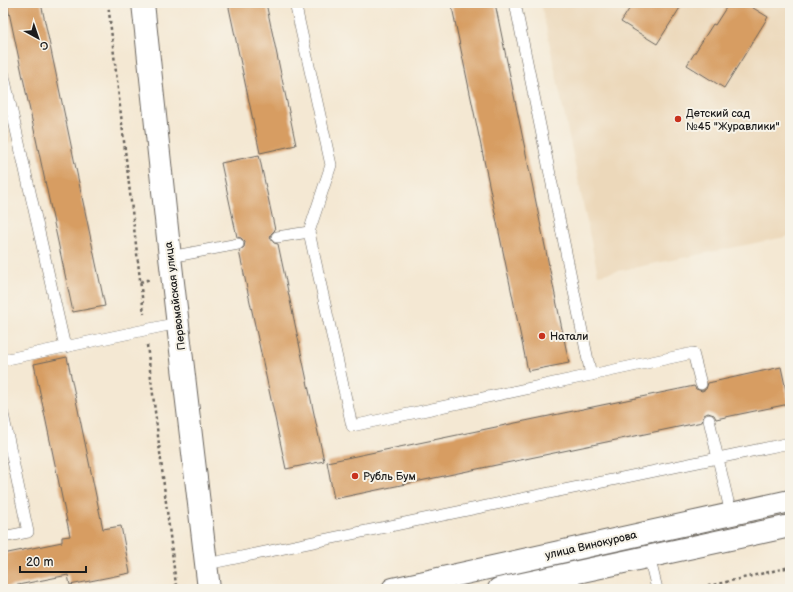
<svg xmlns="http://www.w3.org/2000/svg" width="793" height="592" viewBox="0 0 793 592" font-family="'Balsamiq Sans',sans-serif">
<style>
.built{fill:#ecd8ba}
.building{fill:#d79d62}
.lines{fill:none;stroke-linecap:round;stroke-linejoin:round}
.lane-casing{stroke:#68635c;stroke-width:12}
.secondary-casing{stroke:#68635c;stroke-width:24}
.path{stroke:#68635c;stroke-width:2.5;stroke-dasharray:3 3;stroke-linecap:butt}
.lane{stroke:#fff;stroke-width:11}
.secondary{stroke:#fff;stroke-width:22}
.poi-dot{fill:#c8321e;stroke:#f7f3e8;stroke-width:1.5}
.labels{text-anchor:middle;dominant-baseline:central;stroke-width:4;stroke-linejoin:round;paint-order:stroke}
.poi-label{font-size:11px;fill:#1c1c1c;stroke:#f7f3e8;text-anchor:start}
.street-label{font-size:11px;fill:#1c1c1c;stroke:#f7f3e8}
</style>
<rect width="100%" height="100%" fill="#f7f3e8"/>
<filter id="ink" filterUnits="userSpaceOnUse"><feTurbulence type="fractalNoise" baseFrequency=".025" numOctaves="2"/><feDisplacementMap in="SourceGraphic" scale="8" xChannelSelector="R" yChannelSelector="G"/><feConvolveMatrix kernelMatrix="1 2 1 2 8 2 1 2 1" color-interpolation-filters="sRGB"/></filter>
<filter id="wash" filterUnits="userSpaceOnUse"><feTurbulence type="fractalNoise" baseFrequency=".012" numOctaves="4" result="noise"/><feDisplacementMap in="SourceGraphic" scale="16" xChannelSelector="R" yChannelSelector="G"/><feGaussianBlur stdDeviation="0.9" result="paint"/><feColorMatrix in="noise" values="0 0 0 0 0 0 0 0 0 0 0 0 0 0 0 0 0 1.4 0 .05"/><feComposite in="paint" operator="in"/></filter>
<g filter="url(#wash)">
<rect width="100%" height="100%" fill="#f4e8d3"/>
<g class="built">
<path d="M541,3H790V236L598,275Z"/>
<path d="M3,104L12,142L3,144Z"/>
</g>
<g id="blocks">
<g class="building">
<path d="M7,3H41L105,306L73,312Z"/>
<path d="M228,3H266L296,145L260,153Z"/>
<path d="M470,3H495L569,363L528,371L452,7Z"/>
<path d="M633,3H683L657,44L621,22Z"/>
<path d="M729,3H745L768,17L724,88L687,65L713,24L715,25Z"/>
<path d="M259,155L275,230L271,234L270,238L274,243L278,244L324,461L286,469L239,251L244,247L245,242L241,238L237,237L221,163Z"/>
<path d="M67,357L103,529L121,526L130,573L70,585L68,575L3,588V554L62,542V537L70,536L34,364Z"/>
<path d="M781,367L789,404L716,419L714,415L708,413L704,415L702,422L334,499L327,462L694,386L696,389L702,391L706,389L708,383Z"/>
</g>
</g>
</g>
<g filter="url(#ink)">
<use href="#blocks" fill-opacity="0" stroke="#68635c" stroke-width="1"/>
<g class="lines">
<g class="lane-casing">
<g id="lane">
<path d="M295,3L331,165L309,232L352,426L591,375L515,3"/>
<path d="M3,72L65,347"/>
<path d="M277,237L309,232"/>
<path d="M170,257L238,244"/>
<path d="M3,360L178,323"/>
<path d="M591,375L693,353L701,384"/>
<path d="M3,414L28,532L3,537"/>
<path d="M709,420L731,514"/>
<path d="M649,556L657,589"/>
<path d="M207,564L785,444"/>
</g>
</g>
<g class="secondary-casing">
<g id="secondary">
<path d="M143,3L170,257L209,589"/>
<path d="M393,589L790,501"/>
<path d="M499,589L790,526"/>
</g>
</g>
<g class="path">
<path d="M108,3L144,314"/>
<path d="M140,282L151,279"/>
<path d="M147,345L176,585L172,589"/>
<path d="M696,589L790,567"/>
</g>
<use href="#lane" class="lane"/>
<use href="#secondary" class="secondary"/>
</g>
</g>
<g class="poi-dot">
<circle cx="678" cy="119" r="4"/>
<circle cx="542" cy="336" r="4"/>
<circle cx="355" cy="476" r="4"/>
</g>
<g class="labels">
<g class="poi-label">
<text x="686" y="113">Детский сад<tspan x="686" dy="13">№45 "Журавлики"</tspan></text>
<text x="550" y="336">Натали</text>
<text x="363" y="476">Рубль Бум</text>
</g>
<g class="street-label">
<text transform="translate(175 296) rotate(-97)">Первомайская улица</text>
<text transform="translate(591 545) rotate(-13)">улица Винокурова</text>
</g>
</g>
<rect width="793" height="592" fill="none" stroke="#f7f3e8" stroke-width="16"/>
<g transform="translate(38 38) rotate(140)" stroke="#f7f3e8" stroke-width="3" paint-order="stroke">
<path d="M0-3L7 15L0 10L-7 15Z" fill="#1c1c1c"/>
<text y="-6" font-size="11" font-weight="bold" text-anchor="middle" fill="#1c1c1c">С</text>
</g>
<path d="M20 566v6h66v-6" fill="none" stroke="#1c1c1c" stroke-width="2"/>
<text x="26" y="566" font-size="12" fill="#1c1c1c" stroke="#f7f3e8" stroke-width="3" paint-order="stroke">20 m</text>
</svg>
